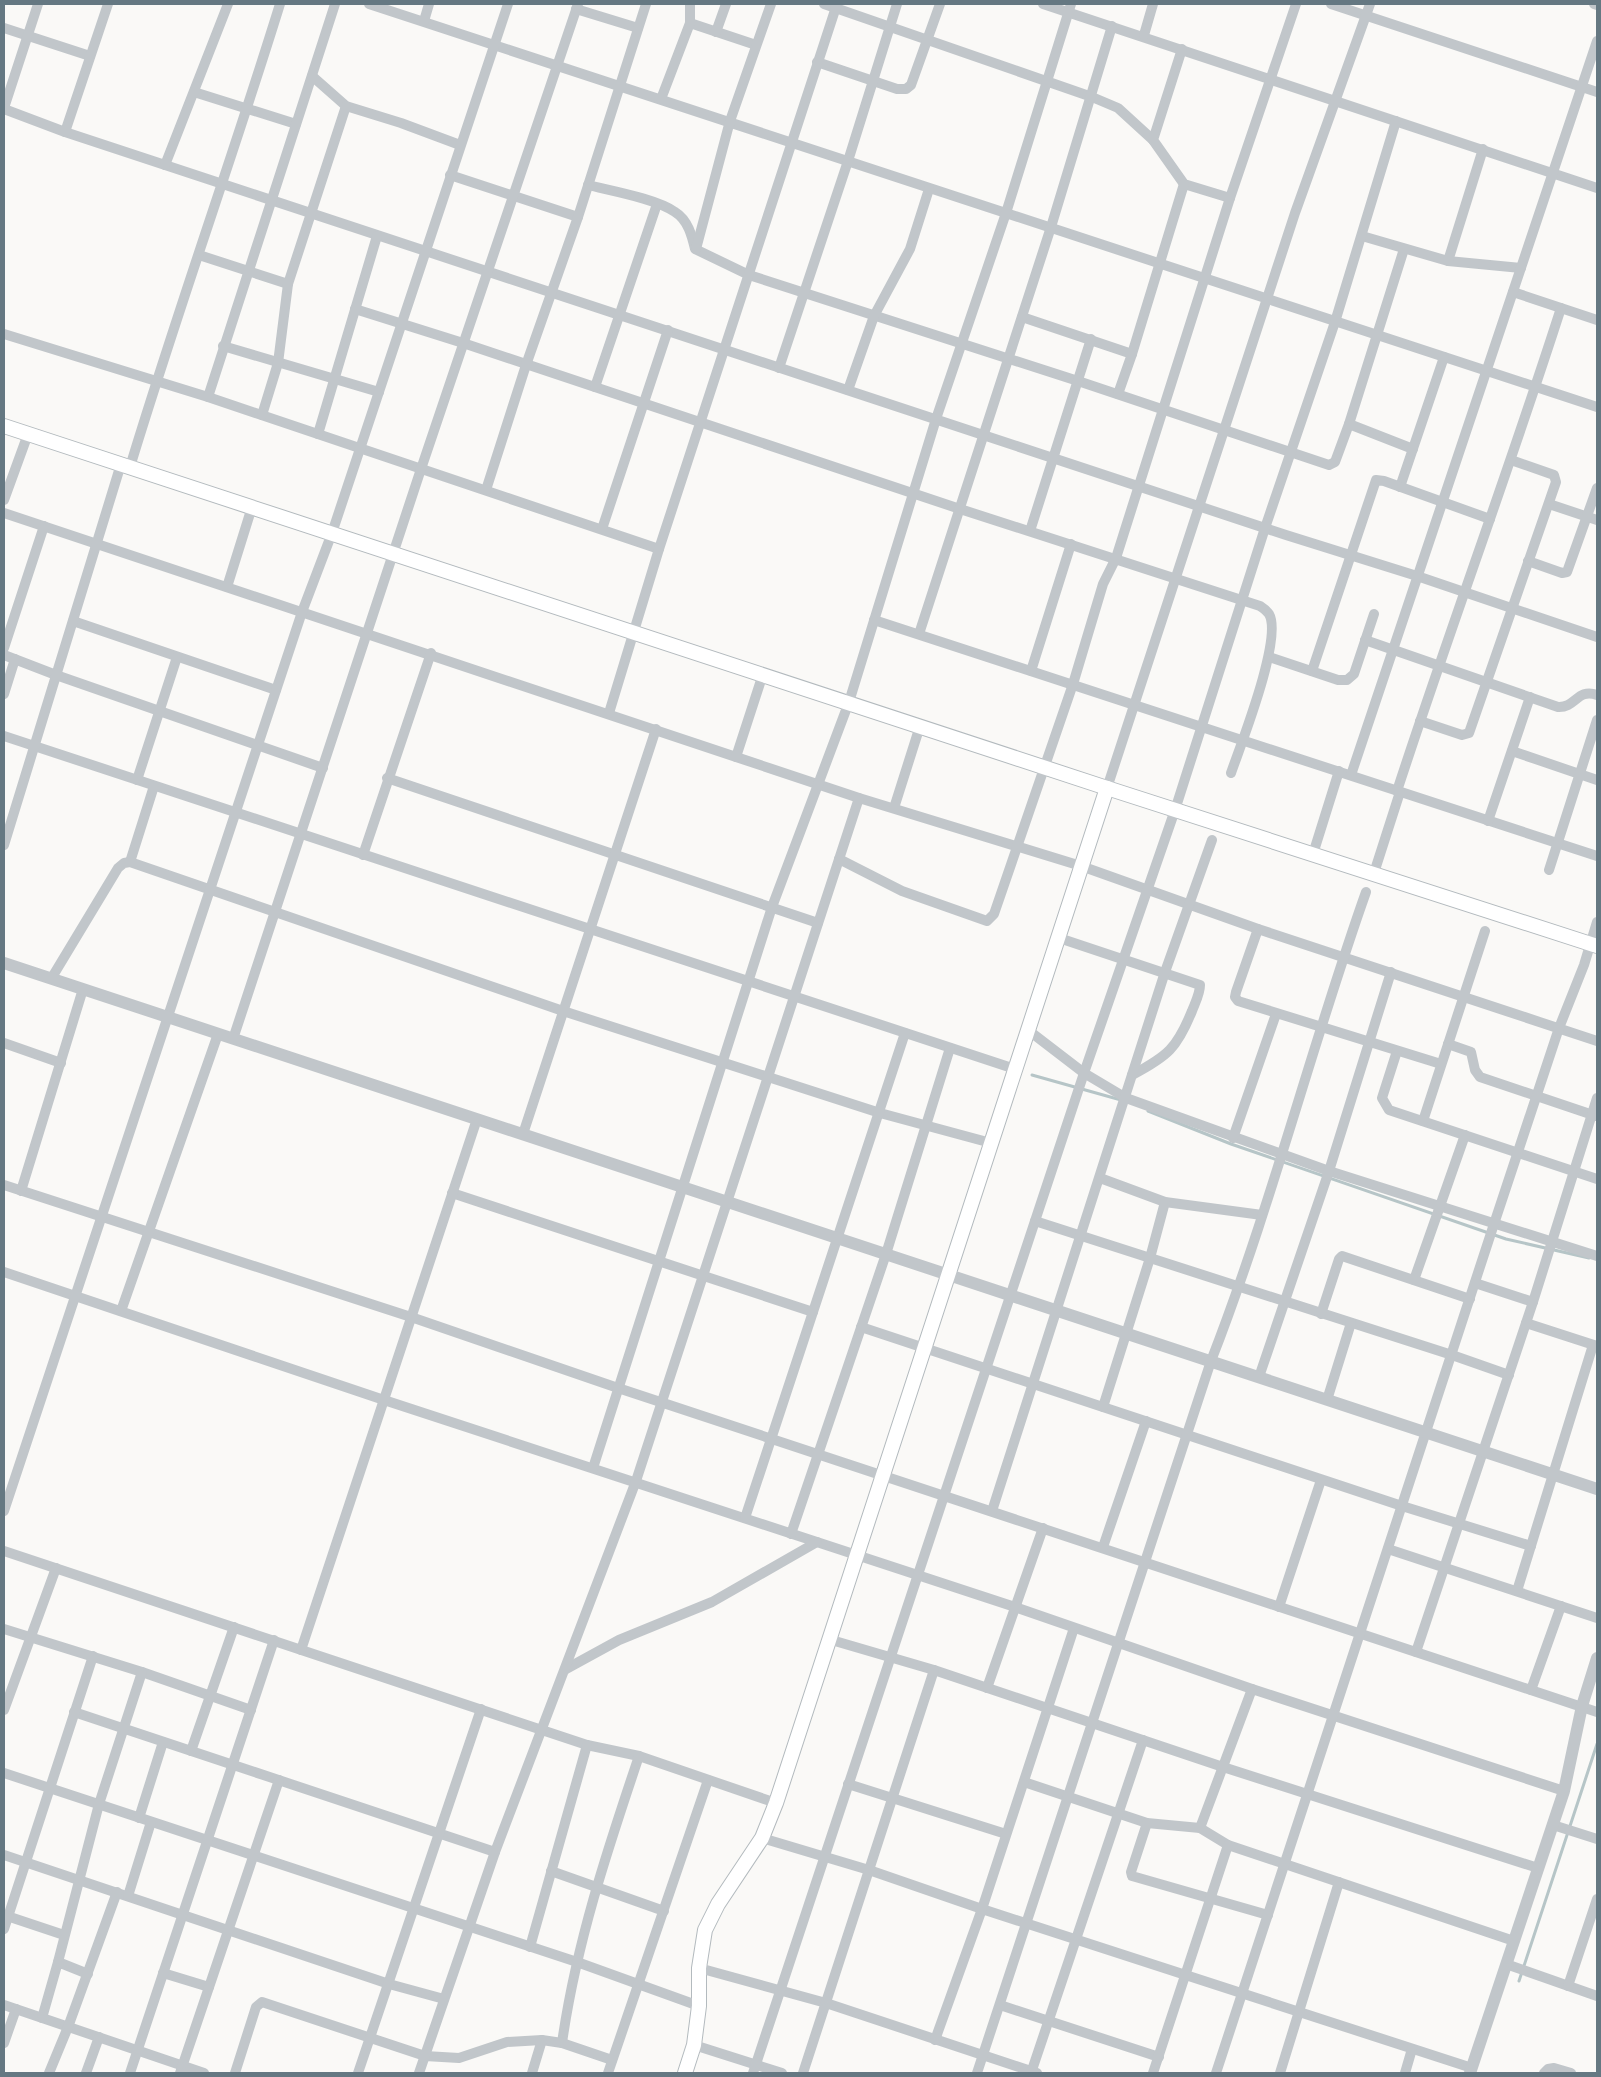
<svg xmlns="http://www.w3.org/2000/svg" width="1601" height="2077" viewBox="0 0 1601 2077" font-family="Montserrat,sans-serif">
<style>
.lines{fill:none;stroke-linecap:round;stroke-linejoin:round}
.stream{stroke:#b6c5c7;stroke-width:3}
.secondary-casing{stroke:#b3babe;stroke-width:16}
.minor{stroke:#c1c6ca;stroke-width:10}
.tertiary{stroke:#c1c6ca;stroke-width:12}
.secondary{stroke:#fff;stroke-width:14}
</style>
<rect width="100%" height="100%" fill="#faf9f7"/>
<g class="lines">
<g class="stream">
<path d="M1032,1075L1121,1100"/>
<path d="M1148,1111L1231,1144L1506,1239L1589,1258"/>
<path d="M1519,1981L1597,1744"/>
</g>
<g class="secondary-casing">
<g id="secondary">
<path d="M4,426L1107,788L1597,946"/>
<path d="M685,2073L694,2045L699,2006V1968L705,1930L718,1904L762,1838L776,1803L1107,788"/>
</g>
</g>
<g class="minor">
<path d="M369,4L1597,407"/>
<path d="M824,4L1092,97L1118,108L1153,140"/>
<path d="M1043,4L1597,188"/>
<path d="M1331,4L1597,92"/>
<path d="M1594,4L1597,5"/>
<path d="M576,9L638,28"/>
<path d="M424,21L429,4"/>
<path d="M690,23L756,45"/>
<path d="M4,28L90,56"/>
<path d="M716,32L726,4"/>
<path d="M1144,35L1153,4"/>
<path d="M1182,49L1153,140L1184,184L1230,198"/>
<path d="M817,62L897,89H906L911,85L940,4"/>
<path d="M312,76L346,106L401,123L460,145"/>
<path d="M194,92L296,124"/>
<path d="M661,99L690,23V4"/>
<path d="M4,108L38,4"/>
<path d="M4,109L65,132L1286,535L1417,576L1597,637"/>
<path d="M65,132L108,4"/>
<path d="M165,165L228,4"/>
<path d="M450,175L578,217"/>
<path d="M588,185C612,191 657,199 675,212C688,220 692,236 695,249L749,275L1078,381L1329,465L1335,462L1349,424L1404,249"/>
<path d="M1362,236L1448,261L1521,268"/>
<path d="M696,249L730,121L771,4"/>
<path d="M199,255L288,284"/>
<path d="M1448,261L1483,149"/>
<path d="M1513,292L1597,320"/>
<path d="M355,309L463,343L960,509L1260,606C1263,608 1267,611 1269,614C1283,638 1241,744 1231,773"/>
<path d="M1022,317L1132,354L1118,394"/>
<path d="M4,334L208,397L659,549"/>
<path d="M223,346L379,392"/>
<path d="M1132,354L1184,184"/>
<path d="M779,368L848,161L897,4"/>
<path d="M595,387L657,204"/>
<path d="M848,390L874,316L910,249L929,189"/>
<path d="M208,397L335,4"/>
<path d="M262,415L278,363L288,284L346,106"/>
<path d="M1349,424L1413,449"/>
<path d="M318,434L377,236"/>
<path d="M130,467C177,312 232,159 280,4"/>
<path d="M1400,487L1444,357"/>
<path d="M486,490L526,365L578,217L646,4"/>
<path d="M4,500L28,434"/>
<path d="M1549,504L1597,520"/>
<path d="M4,513L859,798L1081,866L1258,929L1597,1041"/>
<path d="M602,529L668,330"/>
<path d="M1030,531L1091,339"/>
<path d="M1528,561L1562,573L1567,572L1597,488"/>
<path d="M227,587L252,507"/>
<path d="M874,620L1597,856"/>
<path d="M73,621L276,690"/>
<path d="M919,634L1051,227L1112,26"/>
<path d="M1365,640L1558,707C1576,708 1577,688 1597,695"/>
<path d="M4,648L44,526"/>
<path d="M4,655L56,675L323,768"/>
<path d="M1269,657L1338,680H1347L1354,674L1374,614"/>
<path d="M1031,671L1071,544"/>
<path d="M1312,671L1376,480L1384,481L1490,519"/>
<path d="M4,694L15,659"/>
<path d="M609,713L659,549L837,4"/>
<path d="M1420,721L1462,735L1469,733L1556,482L1554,475L1511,460"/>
<path d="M4,736L1015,1069"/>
<path d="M1512,751L1597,780"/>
<path d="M736,757L763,674"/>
<path d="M1351,775L1597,41"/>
<path d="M387,778L818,923"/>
<path d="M137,780L177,657"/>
<path d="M1107,788L1295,213L1370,4"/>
<path d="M1397,791C1450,629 1509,470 1561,308"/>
<path d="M894,808L920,726"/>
<path d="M1488,821L1530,697"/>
<path d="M4,845L121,464"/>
<path d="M1313,854L1339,771"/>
<path d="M363,855L431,653"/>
<path d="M839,859L902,891L987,921L994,914L1073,684L1103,584L1116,558L1230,198L1296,4"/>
<path d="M130,862L154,786"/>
<path d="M1549,870L1597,720"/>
<path d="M1374,873L1400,792"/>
<path d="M1258,929L1236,992L1235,997L1238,1001L1441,1064"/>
<path d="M1059,938L1200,985C1200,994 1195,1003 1192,1011C1177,1048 1168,1056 1132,1075"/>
<path d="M51,979L118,868L124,863L130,862L563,1011L880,1113L991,1143"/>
<path d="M1028,1030L1084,1073L1126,1098L1329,1171L1597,1256"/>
<path d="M233,1039L421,469L578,4"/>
<path d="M4,1043L61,1063"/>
<path d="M1448,1044L1471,1052L1475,1070L1480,1077L1596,1116"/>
<path d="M1397,1051L1382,1098L1389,1110L1597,1179"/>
<path d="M1423,1121L1485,931"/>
<path d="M523,1134L656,729"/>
<path d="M1233,1138L1276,1014"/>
<path d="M1100,1178L1165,1202L1262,1215"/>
<path d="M4,1185L411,1317L618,1388L1597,1712"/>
<path d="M21,1191L83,989"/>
<path d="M452,1193L813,1312"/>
<path d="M1035,1221L1452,1355L1509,1375"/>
<path d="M4,1272L384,1400L1015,1607L1252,1689L1564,1791"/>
<path d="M1414,1280L1465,1135"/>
<path d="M1475,1283L1533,1302"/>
<path d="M121,1311L218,1034"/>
<path d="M1321,1314L1339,1259L1342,1256L1470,1299"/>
<path d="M1526,1323L1597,1346"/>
<path d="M861,1327L1402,1506L1531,1546"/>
<path d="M1259,1377L1329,1171L1391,972"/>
<path d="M1327,1400L1351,1323"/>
<path d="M1103,1407L1150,1258L1165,1202"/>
<path d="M593,1468L772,907L849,702L936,419L1006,213L1071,4"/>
<path d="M4,1511L302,612L332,533L508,4"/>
<path d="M992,1511L1165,972L1212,840"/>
<path d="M745,1518L905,1033"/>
<path d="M791,1534L886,1254L950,1048"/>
<path d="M1103,1547L1146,1421"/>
<path d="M1388,1549L1597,1618"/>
<path d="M4,1551L587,1745L639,1756L776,1803"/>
<path d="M1517,1591L1593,1345"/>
<path d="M1279,1607L1321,1480"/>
<path d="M4,1629L142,1672L251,1710"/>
<path d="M828,1639L934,1670L1223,1767L1538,1868"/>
<path d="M301,1650L477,1119"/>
<path d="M1416,1652L1533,1302L1597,1098"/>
<path d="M566,1669L619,1640L712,1602L817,1542"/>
<path d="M987,1688L1043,1528"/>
<path d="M1531,1690L1561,1606"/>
<path d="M4,1710L56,1568"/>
<path d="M74,1712L495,1852"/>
<path d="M191,1751L234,1627"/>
<path d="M4,1773L577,1962L699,2006"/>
<path d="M1024,1782L1147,1823L1200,1828L1228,1845L1514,1941"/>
<path d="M848,1784L1006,1834"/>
<path d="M139,1818L163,1742"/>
<path d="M1147,1823L1131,1872L1132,1876L1268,1915"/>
<path d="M1553,1825L1597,1839"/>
<path d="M1200,1828L1252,1689"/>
<path d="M762,1838L869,1870L982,1909L1472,2068"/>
<path d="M4,1855L389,1984L444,1999"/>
<path d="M551,1871L664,1911"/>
<path d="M128,1896L151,1822"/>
<path d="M4,1915L64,1935"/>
<path d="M4,1929L93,1656"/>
<path d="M530,1947L587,1745"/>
<path d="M58,1962L99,1804L142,1672"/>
<path d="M1506,1964L1597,1996"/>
<path d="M699,1968L826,2003L1037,2073"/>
<path d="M163,1973L209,1987"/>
<path d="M1568,1986L1597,1899"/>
<path d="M4,2005L204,2073"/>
<path d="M1000,2005L1159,2057"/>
<path d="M42,2018L58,1962L88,1974"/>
<path d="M935,2040L982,1909L1074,1628"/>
<path d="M4,2043L16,2009"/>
<path d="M562,2043C576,1944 607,1851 639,1756"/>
<path d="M694,2045L782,2073"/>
<path d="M49,2073L68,2027L117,1892"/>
<path d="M86,2073L99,2037"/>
<path d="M130,2073L274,1640"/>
<path d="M180,2073L279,1780"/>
<path d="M235,2073L256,2007L262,2002L425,2056L459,2058L507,2042L542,2040L562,2043L612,2060"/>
<path d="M358,2073L481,1709"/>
<path d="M419,2073L495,1852L636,1481L859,798"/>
<path d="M532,2073L542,2040"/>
<path d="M608,2073L708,1780"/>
<path d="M753,2073L1084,1073L1175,810L1265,528L1335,322L1396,121"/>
<path d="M803,2073L934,1670"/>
<path d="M977,2073L1211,1361C1271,1207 1311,1047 1366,892"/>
<path d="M1031,2073L1143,1740"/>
<path d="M1153,2073L1228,1845"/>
<path d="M1216,2073L1494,1224L1559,1028L1584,965L1597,922"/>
<path d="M1280,2073L1339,1882"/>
<path d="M1405,2073L1412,2049"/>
<path d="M1544,2073L1548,2069L1554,2068L1571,2073"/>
</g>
<g class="tertiary">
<path d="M4,963L1597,1489"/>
<path d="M1470,2073L1564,1791L1582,1706L1597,1658"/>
</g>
<use href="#secondary" class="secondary"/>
</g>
<rect width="1601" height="2077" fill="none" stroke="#657882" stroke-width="10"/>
</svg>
